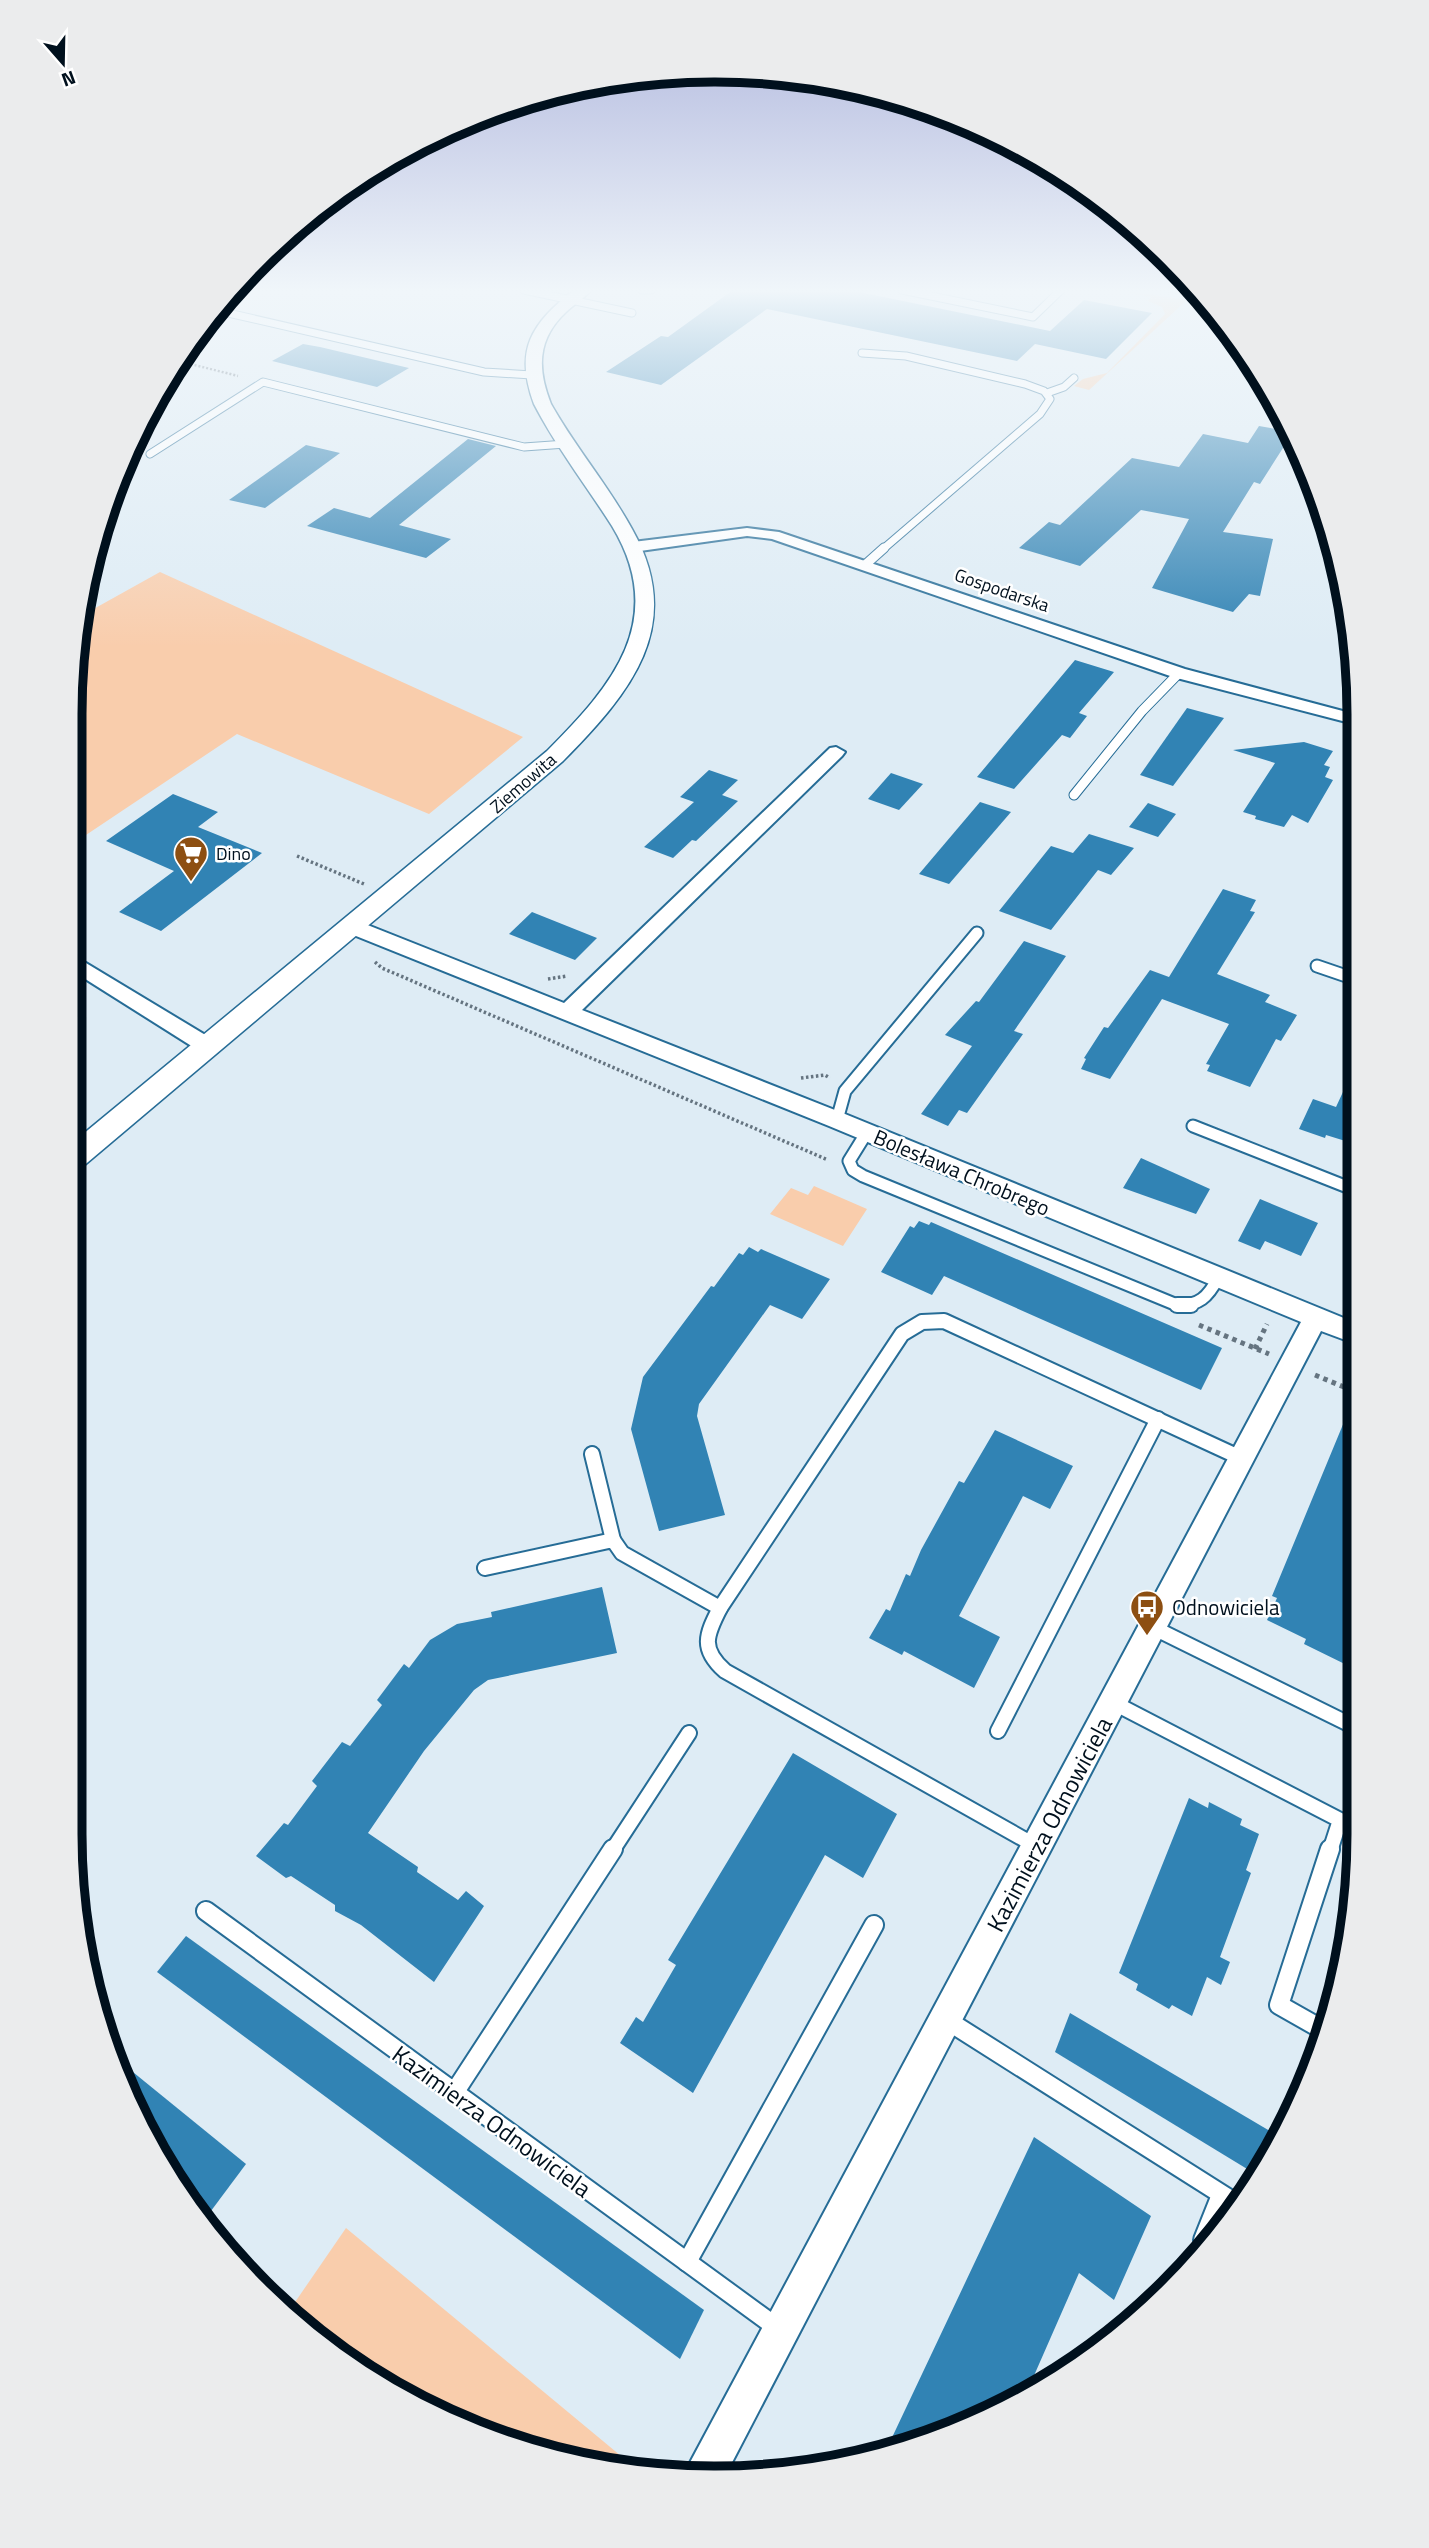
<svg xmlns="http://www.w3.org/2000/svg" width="1429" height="2548" viewBox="0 0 1429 2548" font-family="'Titillium Web',sans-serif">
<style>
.green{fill:#f9cdac}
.building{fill:#3183b4}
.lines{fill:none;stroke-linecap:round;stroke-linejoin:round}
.service-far4-casing{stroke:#266c96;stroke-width:9}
.service-far3-casing{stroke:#266c96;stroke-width:11}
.service-far2-casing{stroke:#266c96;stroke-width:15}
.service-far1-casing{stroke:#266c96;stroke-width:18}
.service-casing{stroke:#266c96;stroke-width:22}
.minor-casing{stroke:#266c96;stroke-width:4}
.tertiary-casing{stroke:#266c96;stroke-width:3}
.path-far2{stroke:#657480;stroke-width:2.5;stroke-dasharray:2 2;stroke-linecap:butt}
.path-far1{stroke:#657480;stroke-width:3.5;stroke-dasharray:2.5 2.5;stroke-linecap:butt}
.path{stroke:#657480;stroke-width:5;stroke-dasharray:4.5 4.5;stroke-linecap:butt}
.service-far4{stroke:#fff;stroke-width:7}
.service-far3{stroke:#fff;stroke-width:9}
.service-far2{stroke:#fff;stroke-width:11}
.service-far1{stroke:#fff;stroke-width:14}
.service{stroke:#fff;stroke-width:18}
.minor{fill:#fff;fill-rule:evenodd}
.tertiary{fill:#fff;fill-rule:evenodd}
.labels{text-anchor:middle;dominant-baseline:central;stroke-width:5;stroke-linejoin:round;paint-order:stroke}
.far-street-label{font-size:18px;fill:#00101d;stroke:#fff}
.far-poi-label{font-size:18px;fill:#00101d;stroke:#fff;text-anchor:start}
.street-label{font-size:21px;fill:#00101d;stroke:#fff}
.poi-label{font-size:21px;fill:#00101d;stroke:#fff;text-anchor:start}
.near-street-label{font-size:24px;fill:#00101d;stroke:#fff}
.rim{fill:none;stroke:#00101d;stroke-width:9}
</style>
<rect width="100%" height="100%" fill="#deecf5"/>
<g class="green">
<path d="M1118,290L1187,300L1089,390L1074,386L1083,379L1107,373L1165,314L1162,307L1148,301L1151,297Z"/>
<path d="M160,572L523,737L429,814L237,734L71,845V673L81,616Z"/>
<path d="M814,1186L867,1209L843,1246L770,1214L791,1188L808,1195Z"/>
<path d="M346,2228L621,2456L618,2463L548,2456L357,2370L291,2308Z"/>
</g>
<g class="building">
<path d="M733,290H849L1050,331L1084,300L1152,313L1106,359L1035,344L1017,361L767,309L661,385L606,372L661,336L668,337Z"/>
<path d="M303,344L320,347L409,368L377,387L272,361Z"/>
<path d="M1259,426L1287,431L1290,437L1260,484L1254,482L1223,532L1273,539L1260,596L1249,594L1233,612L1152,588L1189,519L1141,510L1080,566L1019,548L1049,522L1060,525L1132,458L1179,467L1203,434L1248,443Z"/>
<path d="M468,439L496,446L399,525L451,539L426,558L307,526L334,508L370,518Z"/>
<path d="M306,445L340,453L265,508L229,500Z"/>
<path d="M1075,660L1114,672L1079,713L1087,716L1070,738L1062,735L1014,789L977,777Z"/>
<path d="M1187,708L1224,718L1173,786L1140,775Z"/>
<path d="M1304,742L1333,751L1324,765L1330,767L1325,777L1333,780L1308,823L1292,815L1284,827L1255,819L1256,816L1243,812L1275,763L1233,750Z"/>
<path d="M709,770L738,780L722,795L738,801L696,841L692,840L673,858L644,847L694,802L680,797Z"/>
<path d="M891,773L923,784L899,810L868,799Z"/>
<path d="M173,794L218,812L198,827L262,853L161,931L119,912L174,871L106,841Z"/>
<path d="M980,802L1011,812L949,884L919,874Z"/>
<path d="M1148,803L1176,814L1158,837L1129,827Z"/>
<path d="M1089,834L1134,848L1111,875L1098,870L1051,930L999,911L1051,846L1073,853Z"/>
<path d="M1223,889L1256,900L1250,911L1255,912L1217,974L1270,995L1265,1002L1297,1015L1281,1041L1276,1039L1250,1087L1207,1071L1210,1065L1206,1064L1229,1024L1162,999L1110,1079L1081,1069L1086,1059L1084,1058L1104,1027L1108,1028L1150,970L1169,977Z"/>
<path d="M532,912L597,938L575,960L509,934Z"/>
<path d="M1024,941L1066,956L1014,1031L1023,1034L967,1113L959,1110L948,1126L921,1114L972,1046L945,1035L976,1001L979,1002Z"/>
<path d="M1355,1066V1144L1326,1135L1325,1138L1299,1129L1313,1099L1336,1107Z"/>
<path d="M1141,1158L1210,1189L1196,1214L1123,1188Z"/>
<path d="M1260,1199L1318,1223L1301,1256L1265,1241L1260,1250L1238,1241Z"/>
<path d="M919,1221L929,1225L931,1222L1222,1348L1201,1390L944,1276L932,1295L881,1272L910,1226L914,1228Z"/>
<path d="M749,1247L758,1252L761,1249L830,1279L802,1319L770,1305L699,1404L697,1416L725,1515L659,1531L631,1429L643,1377L711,1286L714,1287L739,1253L743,1255Z"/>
<path d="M1356,1393L1357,1578L1347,1604L1357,1609V1670L1304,1644L1306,1639L1267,1620L1277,1598L1272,1596Z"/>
<path d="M995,1430L1073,1466L1050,1509L1023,1496L959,1616L1000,1637L974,1688L904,1651L902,1655L869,1638L886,1609L890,1611L906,1574L910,1576L921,1550L959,1481L964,1483Z"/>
<path d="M602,1587L617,1653L488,1680L474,1690L424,1751L368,1833L418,1867L417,1872L458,1900L466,1891L484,1906L434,1982L361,1925L335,1911V1905L291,1876L286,1878L256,1856L284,1823L288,1825L317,1786L312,1781L342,1742L350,1746L382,1705L377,1700L404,1664L409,1668L430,1640L457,1624L492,1617L491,1612Z"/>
<path d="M793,1753L897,1814L863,1878L825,1855L693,2093L620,2043L636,2017L643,2022L676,1965L668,1960Z"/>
<path d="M1189,1798L1208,1808L1209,1802L1242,1819L1240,1825L1259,1834L1246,1870L1251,1873L1220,1957L1230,1962L1221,1985L1207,1977L1192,2016L1172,2005L1169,2009L1136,1990L1138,1984L1119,1973Z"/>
<path d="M186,1936L704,2310L680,2359L157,1972Z"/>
<path d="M1070,2013L1280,2137L1273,2155L1257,2175L1055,2052Z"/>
<path d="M112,2055L246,2164L202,2223L200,2220Z"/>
<path d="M1034,2137L1151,2216L1114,2300L1079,2273L1029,2387L962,2429L888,2446Z"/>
</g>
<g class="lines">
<g class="service-far4-casing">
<g id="service-far4">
<path d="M524,290L632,313"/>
<path d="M642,290H651"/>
<path d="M902,290L1033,317L1061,290"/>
<path d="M215,310L484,372L532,375"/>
<path d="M862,353L906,356L1025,384L1044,391L1050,399L1040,414L882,550"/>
<path d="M1047,393L1064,387L1074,378"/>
<path d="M150,454L263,382L524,447L566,444"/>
</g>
</g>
<g class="service-far3-casing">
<g id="service-far3">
<path d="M865,565L884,548"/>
<path d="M1074,795L1142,711L1179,673"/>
</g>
</g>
<g class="service-far2-casing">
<g id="service-far2">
<path d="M1317,966L1355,979"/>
<path d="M837,1120L845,1091L977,933"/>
<path d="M1193,1126L1355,1190"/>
<path d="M867,1132L849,1161L853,1170L863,1176L1177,1305C1199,1306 1208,1297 1218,1278"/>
</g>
</g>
<g class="service-far1-casing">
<g id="service-far1">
<path d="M1177,1305H1191"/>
<path d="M592,1454L613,1540"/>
<path d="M485,1568L613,1540L622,1553L720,1608"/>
<path d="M1152,1627L1357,1728"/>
<path d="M1114,1703L1340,1820L1330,1851"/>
<path d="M998,1731L1158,1419"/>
<path d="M1036,1846L725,1671C700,1649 706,1635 720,1608L902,1334L922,1322L944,1321L1241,1458"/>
<path d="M612,1851L689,1733"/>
</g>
</g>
<g class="service-casing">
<g id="service">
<path d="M206,1911L779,2329"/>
<path d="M945,2019L1234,2202"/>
<path d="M1325,2031L1279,2005L1330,1849"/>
<path d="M454,2093L613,1849"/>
<path d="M1203,2240L1221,2195"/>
<path d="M687,2262L874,1925"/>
</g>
</g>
<g class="minor-casing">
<g id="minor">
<path d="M747,528L779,532L1185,669L1354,714V724L1173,677L772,539L747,536L633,552L625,547L633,542Z"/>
<path d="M836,747L845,752L842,756L582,1010L845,1114L1356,1323V1344L1321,1331L726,2474L686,2470L1301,1322L829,1126L346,932L343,927L346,922H360L564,1003L830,748Z"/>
<path d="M71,954L217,1042L220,1047L217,1052L209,1054L201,1052L71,970Z"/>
</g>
</g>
<g class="tertiary-casing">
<path id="tertiary" d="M574,290H591C584,299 574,304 566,312C537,339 537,369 551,404C575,447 608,485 632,529C687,626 630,693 563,761L81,1168L71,1171V1144L547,751C612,686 669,620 612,526C586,485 556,447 534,404C514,350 531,324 574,290Z"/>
</g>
<g class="path-far2">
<path d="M1155,290L1200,295"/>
<path d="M179,361L238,376"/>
</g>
<g class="path-far1">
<path d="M297,856L364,884"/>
<path d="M375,962L382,968L828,1160"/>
<path d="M548,979L567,976"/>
<path d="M801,1078L825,1075L830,1078"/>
<path d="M71,1195L81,1187"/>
</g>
<g class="path">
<path d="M1199,1325L1269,1354"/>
<path d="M1255,1349L1267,1324"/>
<path d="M1315,1375L1356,1392"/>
</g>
<use href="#service-far4" class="service-far4"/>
<use href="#service-far3" class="service-far3"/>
<use href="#service-far2" class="service-far2"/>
<use href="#service-far1" class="service-far1"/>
<use href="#service" class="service"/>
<use href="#minor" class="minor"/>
<use href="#tertiary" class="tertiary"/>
</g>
<linearGradient id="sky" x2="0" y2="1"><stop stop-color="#afb6dd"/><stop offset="0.45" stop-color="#f0f6fa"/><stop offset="1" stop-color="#f0f6fa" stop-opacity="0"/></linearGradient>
<rect width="1429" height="647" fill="url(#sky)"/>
<defs>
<g id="supermarket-pin" transform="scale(1.75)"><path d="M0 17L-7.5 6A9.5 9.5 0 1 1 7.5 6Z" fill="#8d4f12" stroke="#fff"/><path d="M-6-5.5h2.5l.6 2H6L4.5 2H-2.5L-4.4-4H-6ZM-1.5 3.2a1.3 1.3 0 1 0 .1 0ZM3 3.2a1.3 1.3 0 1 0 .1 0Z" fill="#fff"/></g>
<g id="bus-pin" transform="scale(1.75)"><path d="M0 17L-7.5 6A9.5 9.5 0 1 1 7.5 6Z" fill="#8d4f12" stroke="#fff"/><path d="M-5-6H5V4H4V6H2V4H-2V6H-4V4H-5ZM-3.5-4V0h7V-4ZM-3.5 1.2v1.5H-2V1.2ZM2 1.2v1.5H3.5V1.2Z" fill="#fff"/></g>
</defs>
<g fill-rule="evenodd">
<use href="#supermarket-pin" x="191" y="853"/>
<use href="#bus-pin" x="1147" y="1607"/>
</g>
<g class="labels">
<g class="far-street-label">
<text transform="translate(1002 590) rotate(19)">Gospodarska</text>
<text transform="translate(523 783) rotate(-41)">Ziemowita</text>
</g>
<g class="far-poi-label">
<text x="216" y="853">Dino</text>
</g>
<g class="street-label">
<text transform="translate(962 1172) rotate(23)">Bolesława Chrobrego</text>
</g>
<g class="poi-label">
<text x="1172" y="1607">Odnowiciela</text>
</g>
<g class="near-street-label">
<text transform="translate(1049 1824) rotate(-62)">Kazimierza Odnowiciela</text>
<text transform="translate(492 2121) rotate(36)">Kazimierza Odnowiciela</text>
</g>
</g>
<path d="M0 0H1429V2548H0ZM714 82H715A632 632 0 0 1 1347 714V1834A632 632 0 0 1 715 2466H714A632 632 0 0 1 82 1834V714A632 632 0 0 1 714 82Z" fill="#ebeced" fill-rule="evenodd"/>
<path class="rim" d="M714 82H715A632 632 0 0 1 1347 714V1834A632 632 0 0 1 715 2466H714A632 632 0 0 1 82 1834V714A632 632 0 0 1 714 82Z"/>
<g transform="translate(63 63) rotate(160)" stroke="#ffffff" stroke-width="5" paint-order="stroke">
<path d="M0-5L12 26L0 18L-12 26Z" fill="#00101d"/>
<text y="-10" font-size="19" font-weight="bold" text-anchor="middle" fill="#00101d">N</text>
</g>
</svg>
